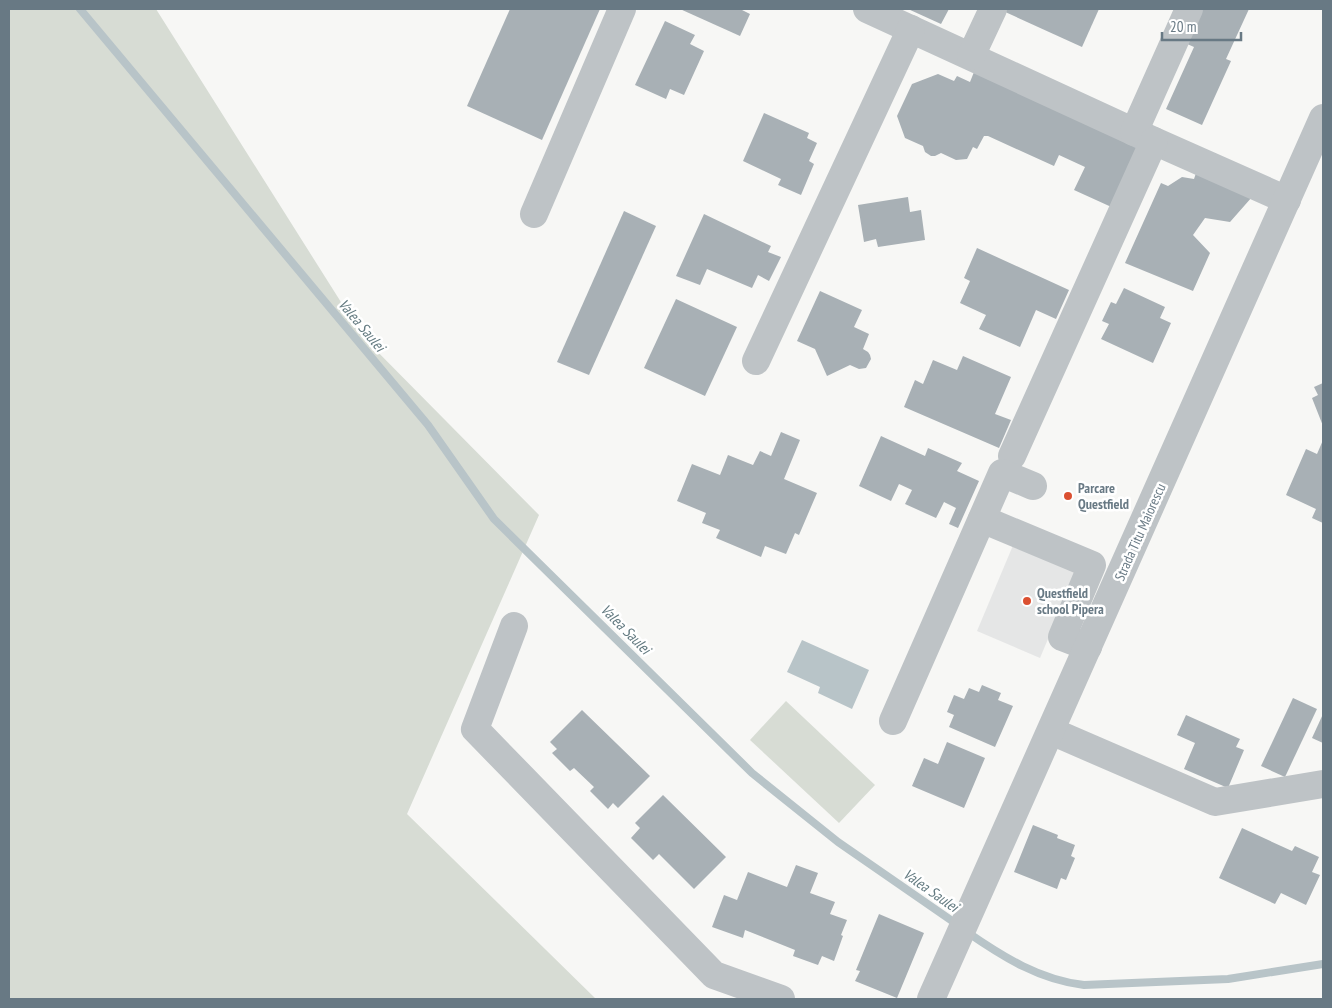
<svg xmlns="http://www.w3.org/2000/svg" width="1332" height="1008" viewBox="0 0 1332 1008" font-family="'PT Sans Narrow',sans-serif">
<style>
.built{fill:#e5e6e6}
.green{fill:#d7dcd4}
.water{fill:#b8c4c8}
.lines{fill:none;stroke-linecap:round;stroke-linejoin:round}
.stream{stroke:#b8c4c8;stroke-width:8}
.building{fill:#a8b0b5}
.minor{stroke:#bec3c6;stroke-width:28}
.poi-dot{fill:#db5031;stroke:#fff;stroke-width:2}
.labels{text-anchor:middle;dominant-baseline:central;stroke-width:5;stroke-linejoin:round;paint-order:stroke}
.poi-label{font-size:14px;font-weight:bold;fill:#687984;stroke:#fff;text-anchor:start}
.street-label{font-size:14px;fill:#687984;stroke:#fff}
.water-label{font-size:15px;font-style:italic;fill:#637a80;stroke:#fff}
</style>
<rect width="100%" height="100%" fill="#f7f7f5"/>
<path class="built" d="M1014,543L1077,570L1040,658L977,631Z"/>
<g class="green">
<path d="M9,9H156L363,337L539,515L407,814L596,999H9Z"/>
<path d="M786,701L875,785L839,823L750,740Z"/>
</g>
<path class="water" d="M802,640L869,670L852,709L818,693L820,687L787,672Z"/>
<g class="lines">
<g class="stream">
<path d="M80,9L428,425L494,519L752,773L838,842L958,925"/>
<path d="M967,932C1003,957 1040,980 1084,985L1228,979L1323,964"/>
</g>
</g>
<g class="building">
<path d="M510,9H600L542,140L467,106Z"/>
<path d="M680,9H740L750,14L740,36Z"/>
<path d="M908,9H949L941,24Z"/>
<path d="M1004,9H1099L1082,47L1003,11Z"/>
<path d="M1200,9H1249L1226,59L1231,61L1202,125L1166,109L1194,47L1185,43Z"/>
<path d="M665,21L695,35L690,44L704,51L684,95L670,89L666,99L635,85Z"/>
<path d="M976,67L1146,149L1118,210L1074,190L1085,167L1059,155L1054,166L988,136H984L977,149L973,147L967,159L956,160L941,153L935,156H931L925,152L923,146L905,138L897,116L912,84L938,74L954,81L957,76L970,82Z"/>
<path d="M764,113L809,133L807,138L817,143L809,161L814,164L801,195L778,185L781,179L743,161Z"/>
<path d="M1196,173L1252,197L1230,222L1205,218L1193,235L1210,253L1193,291L1125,263L1161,183L1168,186L1182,177L1194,179Z"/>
<path d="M908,197L910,212L921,210L925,240L878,247L876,239L864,242L858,205Z"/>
<path d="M624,211L656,226L589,375L557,362Z"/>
<path d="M704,214L771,246L768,252L781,257L769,281L758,275L752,288L707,269L700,285L676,276Z"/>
<path d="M977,248L1069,290L1056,319L1036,310L1020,347L979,329L986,315L960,303L970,281L964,278Z"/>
<path d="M1124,288L1165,307L1160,318L1171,323L1153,363L1101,339L1109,324L1102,321L1111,302L1116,304Z"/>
<path d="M820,291L862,310L854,327L869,334L863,349L868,352L870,355L871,359L866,368L859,369L850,365L827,376L815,349L797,341Z"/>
<path d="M676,299L737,327L705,396L644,368Z"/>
<path d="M963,356L1011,377L995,414L1011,420L999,448L904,407L915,380L923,384L933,360L957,370Z"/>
<path d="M1323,383V426L1312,398L1318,395L1314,387Z"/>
<path d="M781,432L800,440L784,479L817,493L799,535L795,533L786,554L765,546L761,557L716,538L720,530L702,523L706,513L677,501L692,464L720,475L728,455L753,465L760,451L771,456Z"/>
<path d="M881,436L925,456L928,448L962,463L957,471L979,481L958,528L949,524L956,508L944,502L936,518L905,504L912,490L899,484L891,501L859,486Z"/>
<path d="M1323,440V523L1312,518L1316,509L1286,495L1306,449L1317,454Z"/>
<path d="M982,685L1001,693L998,700L1013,706L995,747L949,727L954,715L947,712L954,695L964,699L969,688L979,692Z"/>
<path d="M1293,698L1317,709L1285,777L1261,766Z"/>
<path d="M582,710L650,776L618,808L613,803L608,809L590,791L594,787L574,768L570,771L552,753L557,749L550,742Z"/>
<path d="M1323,714V743L1312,738Z"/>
<path d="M1186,715L1240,739L1236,747L1244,750L1228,788L1184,769L1195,743L1177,735Z"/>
<path d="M947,742L985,758L964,808L912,786L924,758L938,764Z"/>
<path d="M663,795L726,857L694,889L659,854L653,860L631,838L640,828L635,823Z"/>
<path d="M1033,825L1058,835L1057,838L1075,845L1071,856L1075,858L1066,880L1061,878L1057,889L1014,872Z"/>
<path d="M1242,828L1292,851L1295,846L1319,857L1312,872L1320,875L1306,905L1281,893L1275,904L1219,878Z"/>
<path d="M796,865L818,873L810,893L835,902L830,914L847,920L841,935L843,936L834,961L822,956L818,965L793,956L795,950L745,930L743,938L712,927L724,895L737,900L748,872L787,887Z"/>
<path d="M879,914L924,933L897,998L855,981L860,971L856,970Z"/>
</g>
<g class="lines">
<g class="minor">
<path d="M867,9L1154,141L1287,200"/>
<path d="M971,56L993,9"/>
<path d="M1134,132L1189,9"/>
<path d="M534,214L622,9"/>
<path d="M756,361L911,29"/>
<path d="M1012,456L1154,141"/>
<path d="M982,519L1092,565L1062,637L1088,647"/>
<path d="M514,626L475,729L714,975L781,999"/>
<path d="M893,721L1002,473L1033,486"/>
<path d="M1051,731L1215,802L1323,784"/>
<path d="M931,999L1323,118"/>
</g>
</g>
<g class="poi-dot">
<circle cx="1068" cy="496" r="5"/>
<circle cx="1027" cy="601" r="5"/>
</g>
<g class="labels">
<g class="poi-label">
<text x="1078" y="488">Parcare<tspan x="1078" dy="16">Questfield</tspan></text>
<text x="1037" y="593">Questfield<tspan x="1037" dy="16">school Pipera</tspan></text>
</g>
<g class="street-label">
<text transform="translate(1140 532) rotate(-66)">Strada Titu Maiorescu</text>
</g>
<g class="water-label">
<text transform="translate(362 325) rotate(50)">Valea Saulei</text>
<text transform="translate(626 629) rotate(45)">Valea Saulei</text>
<text transform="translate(931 890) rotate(35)">Valea Saulei</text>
</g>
</g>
<rect width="1332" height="1008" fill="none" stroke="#687984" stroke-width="20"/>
<path d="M1162 32v8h79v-8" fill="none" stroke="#687984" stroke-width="2.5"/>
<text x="1170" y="32" font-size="15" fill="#687984" stroke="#ffffff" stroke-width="4" paint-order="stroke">20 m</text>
</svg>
